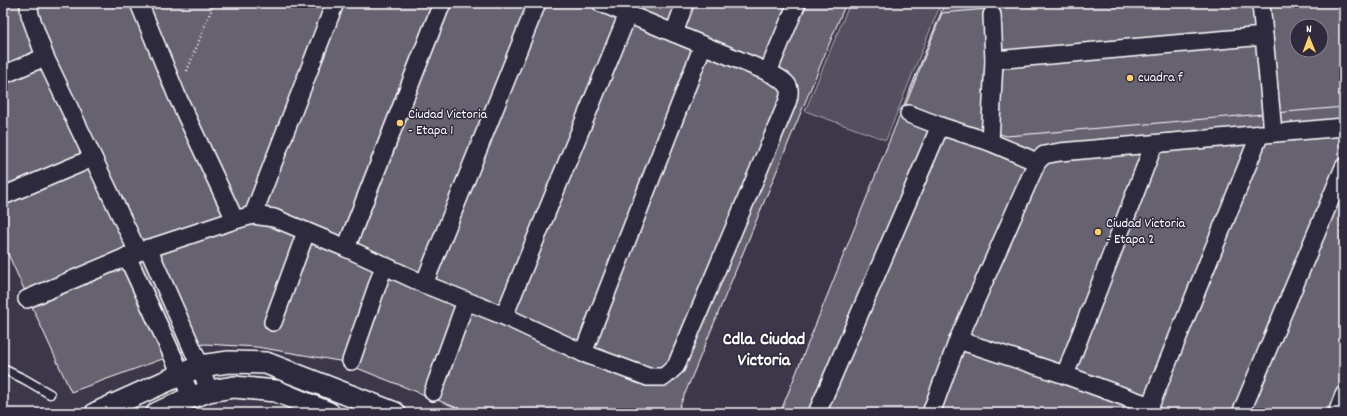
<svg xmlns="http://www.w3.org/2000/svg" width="1347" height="416" viewBox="0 0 1347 416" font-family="Dekko,sans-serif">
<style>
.green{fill:#555060;stroke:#aaa8b0}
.building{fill:#666270;stroke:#fff;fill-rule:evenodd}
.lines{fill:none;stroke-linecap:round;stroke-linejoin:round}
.service-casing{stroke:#fff;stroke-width:11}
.minor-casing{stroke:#fff;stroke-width:20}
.tertiary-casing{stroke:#fff;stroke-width:24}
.path{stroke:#fff;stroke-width:2.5;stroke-dasharray:1 3;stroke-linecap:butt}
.service{stroke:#2f2a3d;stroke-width:8}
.minor{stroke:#2f2a3d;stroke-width:17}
.tertiary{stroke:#2f2a3d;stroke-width:21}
.poi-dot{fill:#ffd166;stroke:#2f2a3d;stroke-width:1.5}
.labels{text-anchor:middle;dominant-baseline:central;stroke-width:3;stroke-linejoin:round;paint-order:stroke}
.poi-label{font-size:14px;fill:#fff;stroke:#2f2a3d;text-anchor:start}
.district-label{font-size:18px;font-weight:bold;fill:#fff;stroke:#2f2a3d}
</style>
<rect width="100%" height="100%" fill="#3c3749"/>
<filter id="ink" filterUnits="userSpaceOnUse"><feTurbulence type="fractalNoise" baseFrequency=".025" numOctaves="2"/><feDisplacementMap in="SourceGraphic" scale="8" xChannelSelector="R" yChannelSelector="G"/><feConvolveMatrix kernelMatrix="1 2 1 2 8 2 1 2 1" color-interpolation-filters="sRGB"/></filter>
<g filter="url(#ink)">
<path class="green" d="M850,3H941L886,140L805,111Z"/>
<g class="building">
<path d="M3,3H846L677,413H470L339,361L257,347L204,344L71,392L3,243Z"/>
<path d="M975,3H1344V413H780L944,5ZM1297,26H1321V50H1297Z"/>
<path d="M1055,3H1344V107L1007,136L904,109L942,13ZM1297,26H1321V50H1297Z"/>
</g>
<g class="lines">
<g class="service-casing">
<path id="service" d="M3,369L24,379L50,394"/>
</g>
<g class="minor-casing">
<g id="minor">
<path d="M31,3L29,7L30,15L45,57L138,252"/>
<path d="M139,3L177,96L235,220"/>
<path d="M1261,3L1273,133"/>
<path d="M674,33L685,3"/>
<path d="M994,60L1264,36"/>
<path d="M768,72L797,3"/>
<path d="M3,75L45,57"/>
<path d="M909,114L940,126L990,142L1037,162"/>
<path d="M990,142L994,60L992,15"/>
<path d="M3,196L93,158"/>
<path d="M253,215L335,3"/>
<path d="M148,248L200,366L209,391"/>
<path d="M346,248L442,3"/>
<path d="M127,256L192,398"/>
<path d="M424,284L537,3"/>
<path d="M27,299L138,252L235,220L253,215L274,218L346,248L424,284L504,316L583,353L648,377H664L676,366L787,103C794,83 784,81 768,72L601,3"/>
<path d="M504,316L628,14"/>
<path d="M273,322L306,232"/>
<path d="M958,340L1065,375L1150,406L1260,134"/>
<path d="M583,353L703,45"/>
<path d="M351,361L384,266"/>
<path d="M1065,375L1154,144"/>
<path d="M433,392L466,301"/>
<path d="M817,413L940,126"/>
<path d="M931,413L958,340L1037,162L1044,155L1060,152L1344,127"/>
<path d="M1241,413L1344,167"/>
<path d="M1337,413L1344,395"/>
</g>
</g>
<g class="tertiary-casing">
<g id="tertiary">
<path d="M96,413L200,366L229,362L266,363L395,413"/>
<path d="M157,413L187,399L209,391L234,387L276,391L329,413"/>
</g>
</g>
<path class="path" d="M187,71L214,3"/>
<use href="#service" class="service"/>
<use href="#minor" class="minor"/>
<use href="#tertiary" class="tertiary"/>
</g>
</g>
<g class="poi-dot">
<circle cx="1130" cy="78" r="4"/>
<circle cx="400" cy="123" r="4"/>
<circle cx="1098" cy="232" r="4"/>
</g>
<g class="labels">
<g class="poi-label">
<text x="1138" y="78">cuadra f</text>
<text x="408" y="115">Ciudad Victoria<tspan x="408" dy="16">- Etapa 1</tspan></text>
<text x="1106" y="224">Ciudad Victoria<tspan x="1106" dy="16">- Etapa 2</tspan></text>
</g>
<g class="district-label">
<text x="764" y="340">Cdla. Ciudad<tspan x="764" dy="21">Victoria</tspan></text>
</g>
</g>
<rect width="1347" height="416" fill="none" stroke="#2f2a3d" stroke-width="16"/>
<rect x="8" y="8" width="1331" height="400" fill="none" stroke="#fff" stroke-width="1.5" filter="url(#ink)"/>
<g transform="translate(1309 38) rotate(359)"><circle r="19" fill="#2f2a3d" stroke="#827f8b"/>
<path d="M0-3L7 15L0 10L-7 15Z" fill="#ffd166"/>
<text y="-6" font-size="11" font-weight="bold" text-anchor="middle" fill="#ffffff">N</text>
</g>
</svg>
